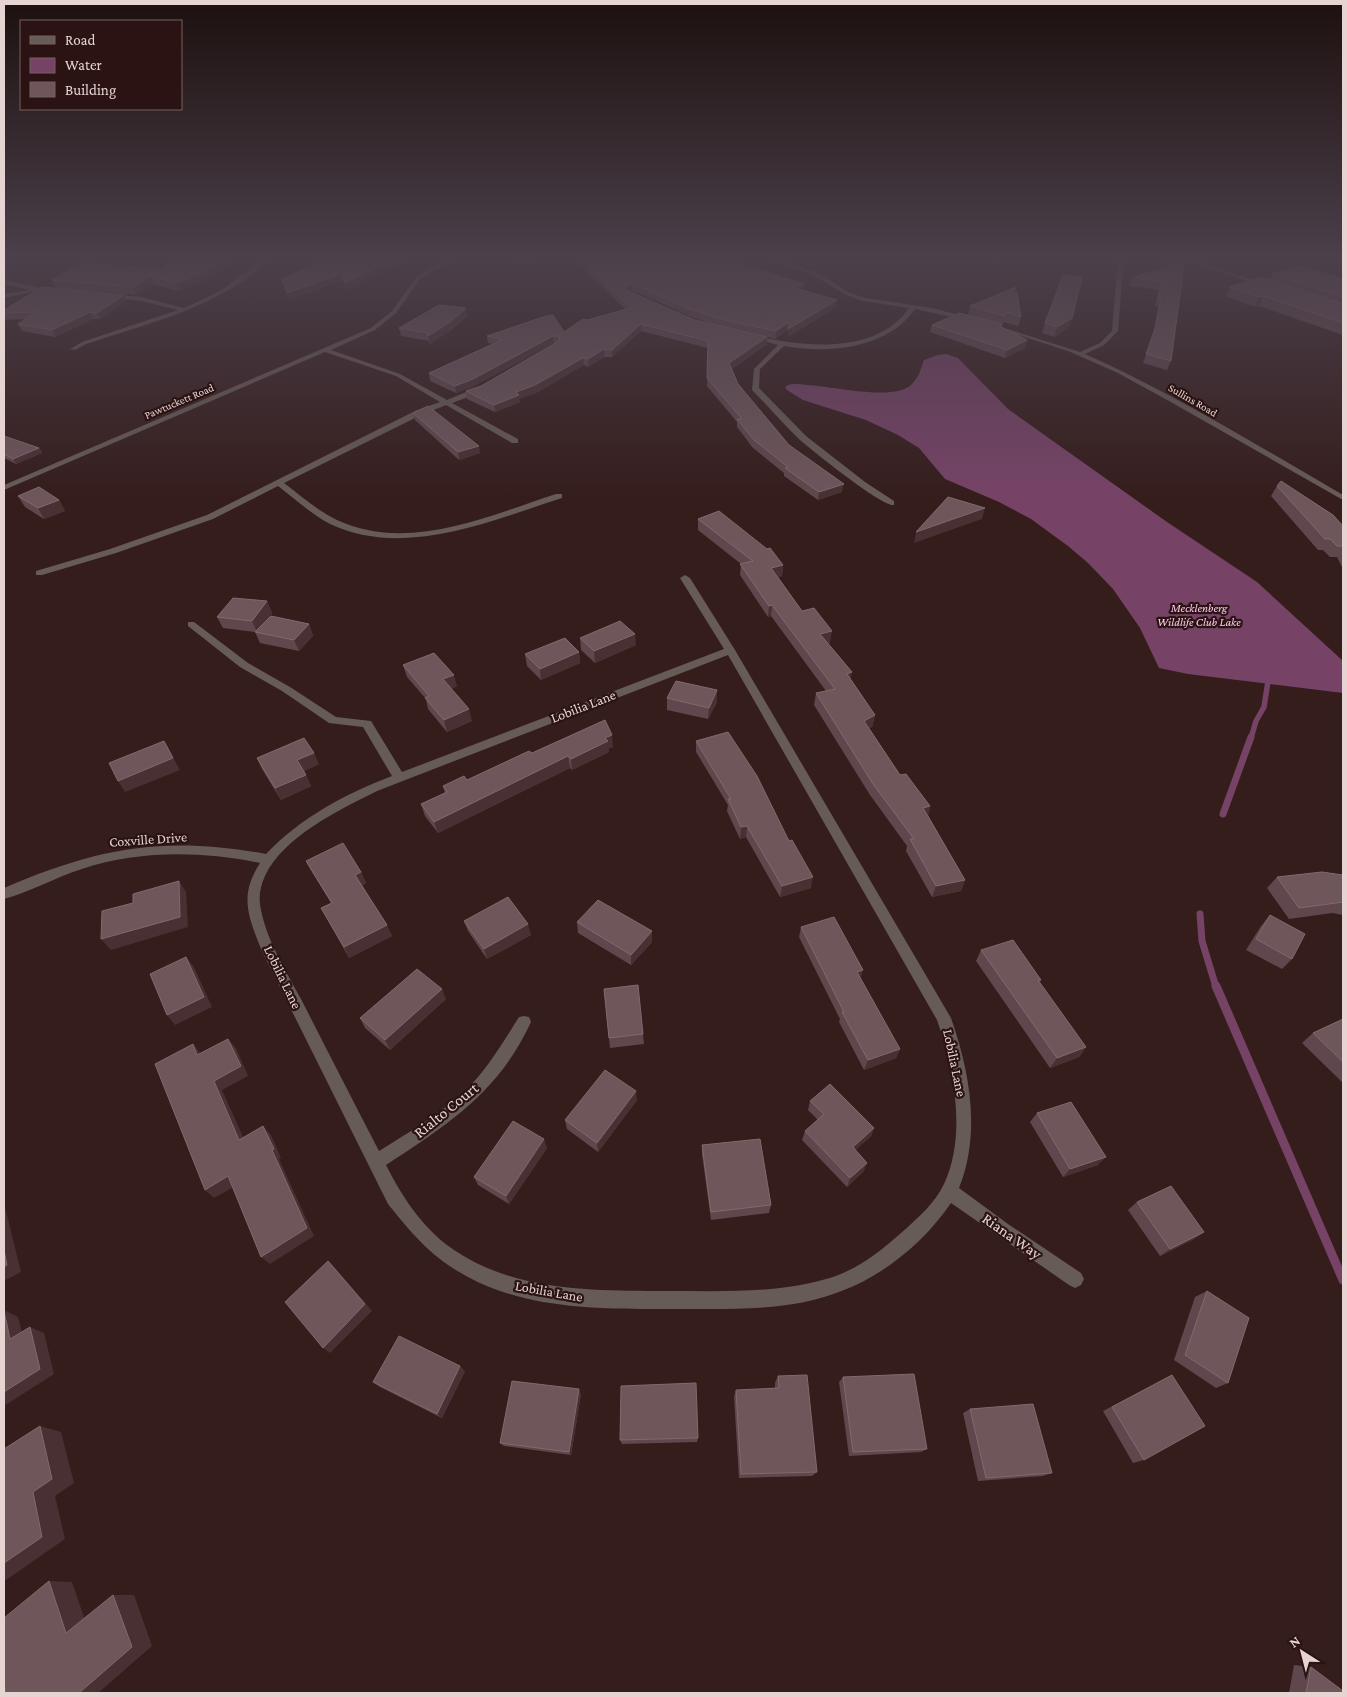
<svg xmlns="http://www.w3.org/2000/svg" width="1347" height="1697" viewBox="0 0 1347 1697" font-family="'Crimson Pro',serif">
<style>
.water{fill:#764367}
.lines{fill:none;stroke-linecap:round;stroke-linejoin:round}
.stream-far2{stroke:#764367;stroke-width:5.5}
.stream-far1{stroke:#764367;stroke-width:7}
.stream{stroke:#764367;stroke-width:9}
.minor{fill:#675b56;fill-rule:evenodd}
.wall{fill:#60474d;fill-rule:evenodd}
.shaded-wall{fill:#493033}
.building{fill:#6e565b;stroke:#816a6e}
.labels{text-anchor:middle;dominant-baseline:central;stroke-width:4.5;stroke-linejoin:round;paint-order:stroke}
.far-street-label{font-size:11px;fill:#e6d4d3;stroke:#2b1313}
.far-water-label{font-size:12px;font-style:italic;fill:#fdcbec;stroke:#2b1313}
.street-label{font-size:14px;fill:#e6d4d3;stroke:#2b1313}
.near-street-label{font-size:16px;fill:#e6d4d3;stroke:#2b1313}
</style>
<rect width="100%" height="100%" fill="#351d1c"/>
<path class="water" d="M946,354L958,358L1008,409L1167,522L1257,582L1343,661V693L1188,674L1159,668L1140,628L1113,589L1088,563L1068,546L1031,519L999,502L945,479L919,448L898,435L866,420L803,400L787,390L785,387C791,382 800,384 807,385C833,386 895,402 912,384C919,377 921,368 924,360L938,355Z"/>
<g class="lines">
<path class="stream-far2" d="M1251,738L1256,721L1264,707L1269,675"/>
<g class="stream-far1">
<path d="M1223,814L1251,737"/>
<path d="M1200,914L1202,941L1216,987"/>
</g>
<path class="stream" d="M1216,986L1343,1280"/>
<g class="minor">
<path d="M265,258H272C220,307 152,322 86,344L75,350L70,349L82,342L178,310L141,301L108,297L106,294L141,297L184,308L220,291Z"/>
<path d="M449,258H456L421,278L396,313L375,330L331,350L400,374L447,400L478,387H484V391L452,403L518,439V443H512L446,405L421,415L284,483C301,496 318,511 337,520C408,553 488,516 556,494H562V498C490,521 405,559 330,524C311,514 295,499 278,486L213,519L116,553L42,575H36V571L110,549L207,515L415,411L440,402L396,376L325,352L4,490V485L371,328L392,311L417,276Z"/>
<path d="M765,258H773L816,272L850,293L866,298L932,308L974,319L971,321L915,309C888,349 827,354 784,346L760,369L759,388L806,436L865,482L894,501V505C882,507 813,451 800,440C783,424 768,406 752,390L754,369L778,345L749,337L752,335C800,347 876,356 909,308L863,301L846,295L812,274Z"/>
<path d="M1118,258H1124L1118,331L1104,345L1085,354C1175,394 1258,446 1343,495V500L1169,401L1118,373L1068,351L990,326L995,325L1080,352L1100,343L1112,331Z"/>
<path d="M1179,258H1187L1271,286L1266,287Z"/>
<path d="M4,280L56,291L53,293L37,291L4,298V294L30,290L4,284Z"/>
<path d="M685,575L690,578L735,650L951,1018C970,1072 981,1133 959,1188L1008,1224L1081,1273L1084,1279L1081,1285L1075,1288L1069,1285L951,1203C926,1240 886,1274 844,1290C794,1311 737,1309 683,1309C612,1309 533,1312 468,1277C432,1258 413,1235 388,1204L261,949C248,915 239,896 260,863C202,851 139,850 82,869C56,877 30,892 4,899V888C96,848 165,835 266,854C300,818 345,794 392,776L363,727L329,723L282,691L240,667L188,626V622H194L248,663L290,687L336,717L371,721L402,772L724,649L680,578ZM728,655L937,1020C954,1068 967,1135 944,1184C935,1203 917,1219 901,1233C881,1251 859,1268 833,1277C780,1294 722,1291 667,1291C596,1291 516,1292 454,1250C424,1230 402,1197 386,1165C447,1125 499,1092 531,1022L529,1017L524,1016L519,1017C503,1042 488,1068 467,1089C441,1114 409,1132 379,1151C353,1101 327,1050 301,999C286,971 267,941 261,910C258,898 260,887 265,876C283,837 339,810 377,791Z"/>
</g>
</g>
<g class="wall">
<path d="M176,258H238L208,279L178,291L153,284L137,295L56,288L52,280L160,269Z"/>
<path d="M322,258H409L346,290L343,280L289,300L282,279L323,261Z"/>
<path d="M505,258H546L521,263Z"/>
<path d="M573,258H742L735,261H733L804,284L803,290L836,307L788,337V330L775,339L763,336L767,344L732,369L738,384L789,445L842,492L818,500L784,476V473L753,448L737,427V422L707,386L708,348L641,331L612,357H604L588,367L584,365L536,393L519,399L520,402L495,412L467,399L466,391L481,386L556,343H554L474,386L456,393L430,381L429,373L493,344L488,343L487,336L564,332L587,320L625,309ZM631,291L640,294L692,317L712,324L695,320L630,292Z"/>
<path d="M993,258H1000L994,266Z"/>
<path d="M1168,258H1185L1171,361L1167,370L1143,363L1153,335L1158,307L1155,306L1159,290L1130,286L1132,278L1166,267Z"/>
<path d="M1272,274L1343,279V335L1259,306L1255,307L1226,296L1230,287L1270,280Z"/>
<path d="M1015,292L1021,317L1018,326L1004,322L1001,327L1027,340L1025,348L1005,358L930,332L932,325L968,315L970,306Z"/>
<path d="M126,301L100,319H93L55,337L22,331L18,324L26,319L4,320V310Z"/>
<path d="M468,316L451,330L430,344L429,341L401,336L399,328Z"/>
<path d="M1045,323L1069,327L1054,337L1042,333Z"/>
<path d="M413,413L480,453L459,460L415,420Z"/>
<path d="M4,436L39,448L42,453L16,464L4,458Z"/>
<path d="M1277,486L1343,526V569L1337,557H1330L1323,550H1318L1271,496Z"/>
<path d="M18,496L59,500L65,511L44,519L25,507Z"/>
<path d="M698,519L783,565L782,576L778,577L802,611L830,643H828L851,680L875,715L872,727L869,728L900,775L930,806L928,815L965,880L961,891L932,897L906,851L907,846L870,795L814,705L816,693L826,691L771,616L768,617L740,575L741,564L698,530Z"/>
<path d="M267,601L272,613L263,625L309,624L313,636L299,651L260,643L255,632L223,628L217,617Z"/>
<path d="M580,638L636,645L595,663L581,650Z"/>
<path d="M579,652L580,663L541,680L527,666L525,654Z"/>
<path d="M403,665L457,686L451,689L472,721L447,732L428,709L426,699L407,677Z"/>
<path d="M717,690V702L708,719L667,710V698Z"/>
<path d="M696,741L811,888L780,897L746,837L740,839L727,811L728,805L696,752Z"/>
<path d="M613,747L609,748V752L572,770L570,768L438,833L425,816L421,804L445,793L443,786L467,780L532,753Z"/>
<path d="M257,758L319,764L304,771L311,786L281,800L262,769Z"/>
<path d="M306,861L361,872L366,883L362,885L392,936L349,958L321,908L331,903L312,872Z"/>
<path d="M1343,875V915L1332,913L1289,919L1267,888L1277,877Z"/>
<path d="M1270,915L1292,959L1282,969L1246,950L1261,926Z"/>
<path d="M464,921L531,935L487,959L468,931Z"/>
<path d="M577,922L652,942L631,965L578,933Z"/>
<path d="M801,927L900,1049L896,1058L864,1070L839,1022L840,1019L799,937Z"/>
<path d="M981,950L1041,980L1039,982L1086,1047L1079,1057L1050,1068L976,961Z"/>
<path d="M604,989L643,1034L644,1044L610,1048Z"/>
<path d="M446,999L390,1050L365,1028L360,1018Z"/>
<path d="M1343,1019V1083L1302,1043L1313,1033Z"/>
<path d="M637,1100L598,1152L567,1129L565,1120Z"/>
<path d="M810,1101L874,1128L871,1136L855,1150L864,1171L847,1187L802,1140L805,1131L818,1120L808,1110Z"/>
<path d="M1037,1113L1098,1165L1063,1177L1030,1122Z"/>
<path d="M702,1145L771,1205L769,1213L711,1220L702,1154Z"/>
<path d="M547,1148L509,1204L478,1185L474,1177Z"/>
<path d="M1137,1202L1204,1232L1194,1239L1160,1256L1128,1210Z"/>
<path d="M1207,1291L1228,1383L1216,1388L1174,1360L1195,1297Z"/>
<path d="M465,1371L442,1418L380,1387L373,1382Z"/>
<path d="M1172,1375L1144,1460L1133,1463L1103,1411Z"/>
<path d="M778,1376L817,1472L812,1476L739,1478L734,1397L736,1390L775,1389V1383Z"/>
<path d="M843,1377L927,1449L921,1452L849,1456L839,1382Z"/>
<path d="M581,1394L571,1455L504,1446L500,1443Z"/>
<path d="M970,1409L1052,1473L1043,1476L978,1481L963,1413Z"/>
<path d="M698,1438L697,1442L622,1444L620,1440Z"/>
<path d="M1294,1665L1311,1667L1343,1693H1289Z"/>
</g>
<g class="shaded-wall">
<path d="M225,258H238L208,279L178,291L175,283Z"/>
<path d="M395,258H409L346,290L345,283Z"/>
<path d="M520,258H546L521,263Z"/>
<path d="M735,258H742L735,261Z"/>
<path d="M997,258H1000L994,266L995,260Z"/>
<path d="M341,274L343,280L289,300L287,293Z"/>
<path d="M150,276L153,284L137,295L133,287Z"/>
<path d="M630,284L631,291L625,294V288Z"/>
<path d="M804,284L803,291L794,288Z"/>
<path d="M124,295L126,301L100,319L97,313Z"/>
<path d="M1263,296L1259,306L1255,307L1259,297Z"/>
<path d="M837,300L836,307L788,337V329Z"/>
<path d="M466,308L468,316L451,330L430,344L428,336Z"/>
<path d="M90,312L93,319L55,337L52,330Z"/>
<path d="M1072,318L1069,327L1054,337L1057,327Z"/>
<path d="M789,322L788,330L775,339L776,331Z"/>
<path d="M641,324V331L612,357V350Z"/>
<path d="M553,336L554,343L474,386L456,393L455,386Z"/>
<path d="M767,337V344L729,371V363Z"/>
<path d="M1027,340L1025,348L1005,358L1007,350Z"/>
<path d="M604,349V357L588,367V359Z"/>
<path d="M583,358L584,365L536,393L519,399L520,402L495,412L494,405L516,392Z"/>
<path d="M479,446L480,453L459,460L458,452Z"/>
<path d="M39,448L42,453L16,464L13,459Z"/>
<path d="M844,484L842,492L818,500L819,492Z"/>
<path d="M59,500L65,511L44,519L38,508Z"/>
<path d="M985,508L982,519L914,543L916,532Z"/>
<path d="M783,565L782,576L770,579L771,568Z"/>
<path d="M267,601L272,613L257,632L252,621Z"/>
<path d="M772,605L771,616L768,617L769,606Z"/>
<path d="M309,624L313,636L299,651L294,640Z"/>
<path d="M832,631L830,643L819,645L820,634Z"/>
<path d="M635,634L636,645L595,663L594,651Z"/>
<path d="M579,652L580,663L541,680L540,669Z"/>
<path d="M852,672L850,684L847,674Z"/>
<path d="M454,675L457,686L446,691L443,679Z"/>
<path d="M717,690V702L708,719L709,708Z"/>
<path d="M469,709L472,721L447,732L444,720Z"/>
<path d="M875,715L872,727L861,732L864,721Z"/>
<path d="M612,735L613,747L609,748V752L572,770L571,759Z"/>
<path d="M164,741L180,770L125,792L118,781Z"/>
<path d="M314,753L319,764L302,772L297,760Z"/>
<path d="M568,756L570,768L438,833L434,822Z"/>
<path d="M306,775L311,786L281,800L275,788Z"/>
<path d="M930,806L927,818L923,808Z"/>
<path d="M747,826L746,837L740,839L741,827Z"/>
<path d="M361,872L366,883L360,886L355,875Z"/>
<path d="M813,877L811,888L780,897L782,886Z"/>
<path d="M965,880L961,891L932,897L936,886Z"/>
<path d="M179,881L186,892L188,927L111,950L101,939Z"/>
<path d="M528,924L531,935L487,959L484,949Z"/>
<path d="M387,925L392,936L349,958L344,947Z"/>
<path d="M652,931V942L631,965V955Z"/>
<path d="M186,957L194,967L212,1007L175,1025L167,1015Z"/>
<path d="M863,970L860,981L857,972Z"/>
<path d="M442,989L446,999L390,1050L385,1040Z"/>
<path d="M228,1039L236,1048L248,1076L222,1090L248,1148L239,1140L214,1081Z"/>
<path d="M193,1044L201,1054L197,1055Z"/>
<path d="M1086,1047L1079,1057L1050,1068L1057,1058Z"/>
<path d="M900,1049L896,1058L864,1070L868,1060Z"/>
<path d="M636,1091L637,1100L598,1152L597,1143Z"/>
<path d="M263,1126L271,1135L281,1158L279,1159L314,1236L270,1264L261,1257L272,1150Z"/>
<path d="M874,1128L871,1136L849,1156L853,1147Z"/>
<path d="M544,1139L547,1148L509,1204L506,1196Z"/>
<path d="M1106,1157L1098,1165L1063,1177L1070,1169Z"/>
<path d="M867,1163L864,1171L847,1187L850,1178Z"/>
<path d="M228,1176L237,1185L214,1198L205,1190Z"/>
<path d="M4,1203L21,1272L4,1281Z"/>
<path d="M1204,1232L1194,1239L1160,1256L1170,1249Z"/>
<path d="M328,1261L335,1268L372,1311L330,1353L323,1348Z"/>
<path d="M4,1310L18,1317L25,1345L10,1339Z"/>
<path d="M30,1327L44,1333L54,1374L4,1406V1392Z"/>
<path d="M460,1366L465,1371L442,1418L437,1414Z"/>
<path d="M579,1389L581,1394L571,1455L569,1452Z"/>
<path d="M40,1426L61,1432L74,1483L55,1496L65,1539L6,1580H4V1563L33,1492Z"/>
<path d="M49,1581L72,1582L89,1632L66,1633Z"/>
<path d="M113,1595H134L152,1646L98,1693H79Z"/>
</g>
<g class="building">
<path d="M176,258H225L206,272L175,283L150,276L133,287L52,280L81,263L160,269Z"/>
<path d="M323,258H395L345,283L341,274L287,293L282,279L324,261Z"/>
<path d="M580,258H724L804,284L794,288L837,300L788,329L789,322L776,331L724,320L692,310L640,287L630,284L625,288L626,290L695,320L767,337L729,363L738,384L789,445L844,484L819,492L785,468L788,467L754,440L737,419H742L707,378L708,341L641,324L612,350L604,349L588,359L583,358L535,385L516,392L519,395L494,405L466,391L481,386L559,341L560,336H553L473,379L455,386L429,373L502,340L487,336L546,316L553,315L564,332L583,319L587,320L631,308Z"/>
<path d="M1169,258H1185L1171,361L1146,354L1156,326L1161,298H1158L1162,282L1132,278L1168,266Z"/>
<path d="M1299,266L1343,279V297L1272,274Z"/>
<path d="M1063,275L1082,278L1072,318L1057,327L1045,323Z"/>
<path d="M1261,277L1343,304V323L1263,296L1259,297L1230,287Z"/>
<path d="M42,287L124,295L97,313L90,312L52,330L18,324L37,312L4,313V310Z"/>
<path d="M1016,287L1014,292H1017L1021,317L1006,312L1005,316L970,306Z"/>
<path d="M439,305L466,308L450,322L428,336L427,333L399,328Z"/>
<path d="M959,313L1002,324L1001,327L1027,340L1007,350L932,325Z"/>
<path d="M428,406L479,446L458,452L413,413Z"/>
<path d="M4,436L39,448L13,459L4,454Z"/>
<path d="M1281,481L1333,515L1343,526V546H1337L1330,539H1325L1277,486Z"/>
<path d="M39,487L59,500L38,508L18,496Z"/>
<path d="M948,497L985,508L916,532Z"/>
<path d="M719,511L767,549L770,548L783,565L771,568L802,611L814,608L832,631L820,634L852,672L847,674L875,715L864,721L900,775L906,774L930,806L923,808L965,880L936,886L910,839H914L873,784L816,693L835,689L772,605L769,606L740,564L753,561L698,519Z"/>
<path d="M233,598L267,601L252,621L217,617Z"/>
<path d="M271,616L309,624L294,640L255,632Z"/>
<path d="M620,621L635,634L594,651L580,638Z"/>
<path d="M565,638L579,652L540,669L525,654Z"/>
<path d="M434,653L454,675L443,679L469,709L444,720L425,698L429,696L403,665Z"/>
<path d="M676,681L717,690L709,708L667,698Z"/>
<path d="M605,720L612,735L605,738L608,741L571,759L568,756L434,822L421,804L447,792L443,786L464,776L467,780L529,751L532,753Z"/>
<path d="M728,732L757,776L789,841L792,840L813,877L782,886L747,826L741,827L728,799H731L696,741Z"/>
<path d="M304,738L314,753L297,760L306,775L275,788L257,758Z"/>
<path d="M164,741L173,758L118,781L109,763Z"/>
<path d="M343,843L361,872L355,875L387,925L344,947L321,908L332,903L306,861Z"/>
<path d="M1322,872L1343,875V902L1299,908L1277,877Z"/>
<path d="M179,881L180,917L101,939L102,911L133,903V894Z"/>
<path d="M508,897L528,924L484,949L464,921Z"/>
<path d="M598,900L652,931L631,955L577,922Z"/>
<path d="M1270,915L1305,934L1292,959L1256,939Z"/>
<path d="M834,917L863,970L857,972L900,1049L868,1060L842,1012H844L801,927Z"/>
<path d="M1013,940L1041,980H1038L1086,1047L1057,1058L981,950Z"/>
<path d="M186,957L204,997L167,1015L150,974Z"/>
<path d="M417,969L442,989L385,1040L360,1018Z"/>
<path d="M638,985L643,1034L609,1038L604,989Z"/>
<path d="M1343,1019V1062L1313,1033Z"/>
<path d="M228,1039L241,1066L214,1081L239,1140L263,1126L274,1149L272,1150L307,1228L261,1257L228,1176L205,1190L155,1064L193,1044L197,1055Z"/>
<path d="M605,1070L636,1091L597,1143L565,1120Z"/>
<path d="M830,1084L874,1128L853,1147L867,1163L850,1178L805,1131L824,1114L810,1101Z"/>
<path d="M1071,1102L1106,1157L1070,1169L1037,1113Z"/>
<path d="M513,1121L544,1139L506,1196L474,1177Z"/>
<path d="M760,1139L771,1205L711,1212L702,1145Z"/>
<path d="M1171,1186L1204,1232L1170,1249L1137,1202Z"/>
<path d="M4,1250L7,1265L4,1267Z"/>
<path d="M328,1261L365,1304L323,1348L285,1302Z"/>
<path d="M1207,1291L1249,1318L1228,1383L1185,1355Z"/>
<path d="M4,1311L10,1339L30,1327L40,1369L4,1392Z"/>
<path d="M399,1336L460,1366L437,1414L373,1382Z"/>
<path d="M914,1374L927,1449L853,1452L843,1377Z"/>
<path d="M807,1375L817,1472L741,1474L736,1390L779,1388L778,1376Z"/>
<path d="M1172,1375L1205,1426L1144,1460L1112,1407Z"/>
<path d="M512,1381L579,1389L569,1452L500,1443Z"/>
<path d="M696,1383L698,1438L620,1440L621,1386Z"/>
<path d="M1033,1404L1052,1473L986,1478L970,1409Z"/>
<path d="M40,1426L52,1479L33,1492L42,1537L4,1563V1449Z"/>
<path d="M49,1581L66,1633L113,1595L132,1647L79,1693H6L4,1684V1618Z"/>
<path d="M1311,1667L1343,1691V1693H1306Z"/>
</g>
<linearGradient id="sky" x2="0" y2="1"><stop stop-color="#1d100f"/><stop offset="0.52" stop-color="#4b404b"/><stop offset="1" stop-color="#4b404b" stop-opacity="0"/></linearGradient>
<rect width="1347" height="496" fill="url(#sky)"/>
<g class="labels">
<g class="far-street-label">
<text transform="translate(1193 400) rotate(30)">Sullins Road</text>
<text transform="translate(179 401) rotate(-23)">Pawtuckett Road</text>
</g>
<g class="far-water-label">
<text x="1199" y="608">Mecklenberg<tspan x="1199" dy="14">Wildlife Club Lake</tspan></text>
</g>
<g class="street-label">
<text transform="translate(583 706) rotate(-21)">Lobilia Lane</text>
<text transform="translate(148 839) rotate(-4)">Coxville Drive</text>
<text transform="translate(283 977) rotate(64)">Lobilia Lane</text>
<text transform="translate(955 1063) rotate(78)">Lobilia Lane</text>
<text transform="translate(549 1291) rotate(10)">Lobilia Lane</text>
</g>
<g class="near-street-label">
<text transform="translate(446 1110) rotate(-39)">Rialto Court</text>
<text transform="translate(1012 1236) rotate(35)">Riana Way</text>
</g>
</g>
<rect width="1347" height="1697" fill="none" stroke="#e6d4d3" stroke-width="10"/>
<rect x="20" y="20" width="162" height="90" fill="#2b1313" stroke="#766060"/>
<rect x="30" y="36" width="25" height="8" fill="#675b56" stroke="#766060"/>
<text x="65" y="45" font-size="15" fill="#e6d4d3">Road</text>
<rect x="30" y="58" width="25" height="15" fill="#764367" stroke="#766060"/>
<text x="65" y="70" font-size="15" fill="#e6d4d3">Water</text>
<rect x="30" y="82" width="25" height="15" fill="#6e565b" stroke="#766060"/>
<text x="65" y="95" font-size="15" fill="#e6d4d3">Building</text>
<g transform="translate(1302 1652) rotate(324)" stroke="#2b1313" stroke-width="4" paint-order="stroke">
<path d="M0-4L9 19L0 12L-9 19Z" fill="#e6d4d3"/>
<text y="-8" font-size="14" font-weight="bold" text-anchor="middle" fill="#e6d4d3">N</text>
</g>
</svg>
